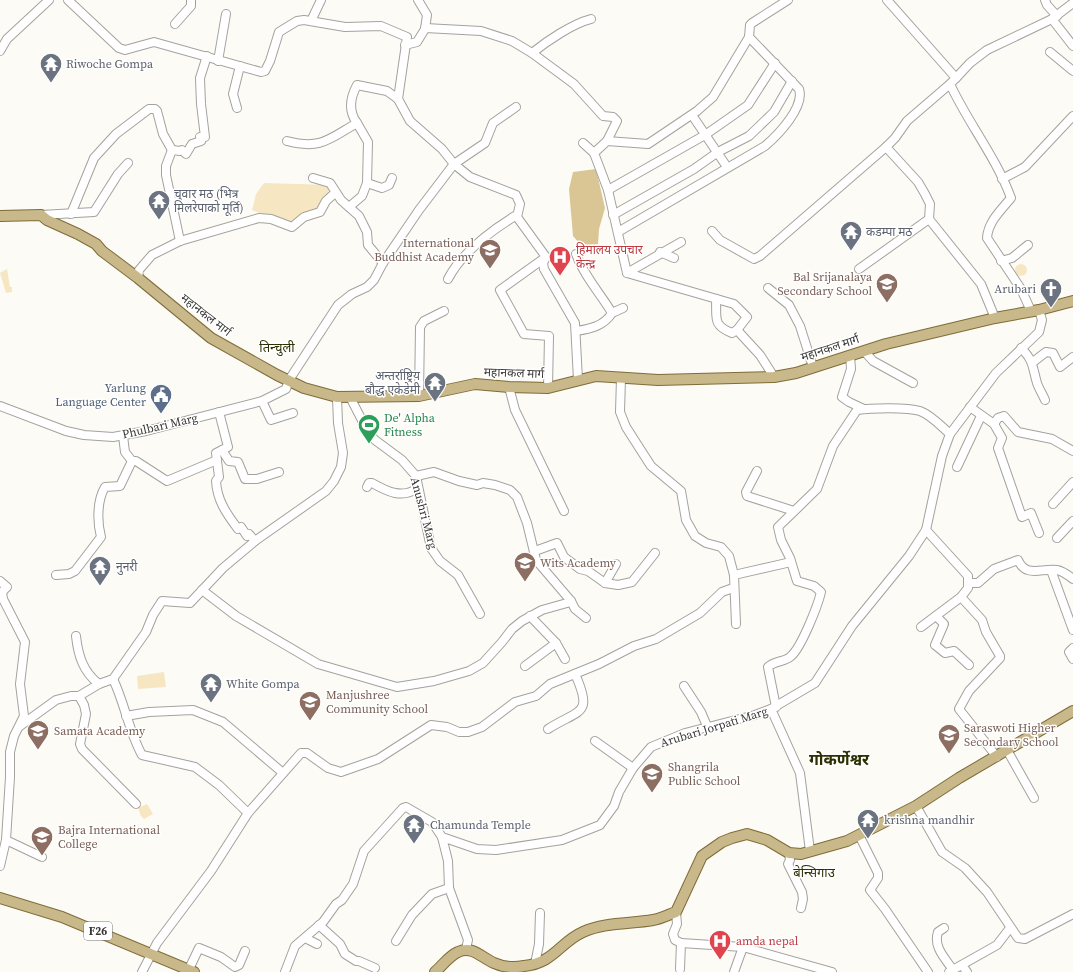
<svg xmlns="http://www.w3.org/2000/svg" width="1073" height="972" viewBox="0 0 1073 972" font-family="'Source Serif 4','Noto Sans Devanagari',serif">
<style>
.green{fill:#f6e7c2}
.forest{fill:#dac594}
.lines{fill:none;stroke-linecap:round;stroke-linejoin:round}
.minor-casing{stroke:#a4a29e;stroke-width:10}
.major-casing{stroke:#7f6c39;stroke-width:12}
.minor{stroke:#fff;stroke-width:8}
.major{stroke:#c9b889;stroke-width:10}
.labels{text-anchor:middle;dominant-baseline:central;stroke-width:3;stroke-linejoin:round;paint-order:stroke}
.shield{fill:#fff;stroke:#747472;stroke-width:1}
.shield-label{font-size:11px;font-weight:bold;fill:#383836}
.worship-label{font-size:12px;fill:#5b616d;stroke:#fff;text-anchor:start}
.education-label{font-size:12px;fill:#785e54;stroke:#fff;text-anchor:start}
.health-label{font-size:12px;fill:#be3a42;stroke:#fff;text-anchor:start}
.street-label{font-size:12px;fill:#383836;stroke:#fff}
.service-label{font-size:12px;fill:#4e5e75;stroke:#fff;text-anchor:end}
.leisure-label{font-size:12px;fill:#27864d;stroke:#fff;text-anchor:start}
.neighbourhood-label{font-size:13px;fill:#2f2f04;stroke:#fff}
.district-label{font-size:16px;font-weight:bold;fill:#2f2f04;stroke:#fff}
</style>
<rect width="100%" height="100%" fill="#fdfbf6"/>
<g class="green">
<path d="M264,183L332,185L321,205L290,225L252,210L256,194Z"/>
<circle cx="1021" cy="270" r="6"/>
<path d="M7,269L10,287H12V292L6,293L0,273Z"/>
<path d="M164,672L166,687L138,689L137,676Z"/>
<path d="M147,804L153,814L144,819L141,816L138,808Z"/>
</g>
<path class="forest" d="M596,169L605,208L599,229L598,244L588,253L573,236L569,189L573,172Z"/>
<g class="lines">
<g class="minor-casing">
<g id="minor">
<path d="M68,0L119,48L125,50L154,42L261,72L265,71L270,61L279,32L297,21L304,20L345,27L381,26L407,37L398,99L410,121L442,149L454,164L470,177L516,195L520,204L517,217L515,216C489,232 462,252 448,279"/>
<path d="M887,0L956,78L950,84C968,123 996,157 1011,198C1001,210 988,222 987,238L1021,289L1031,311"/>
<path d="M1045,0L1047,5L1057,16"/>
<path d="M1052,19L1073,46"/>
<path d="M311,21L321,0"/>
<path d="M175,24L191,6V0"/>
<path d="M425,28L481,31L512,41L532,53L574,84L603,116L613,117L617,121L607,141"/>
<path d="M405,45L417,42L425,29L427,15L418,0"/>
<path d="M0,51L7,39L49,0"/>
<path d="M1050,52L1073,71"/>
<path d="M532,53C547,41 572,24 591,19"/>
<path d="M218,61L226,14"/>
<path d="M956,78L970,63L987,50L1052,19L1073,3"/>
<path d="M237,108L233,94L240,66"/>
<path d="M692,115L727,167"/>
<path d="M357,123C348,111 350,98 357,85L387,91L398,99"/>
<path d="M287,141C321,150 329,139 357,123L368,142L367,183L362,196L349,207"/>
<path d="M583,143L594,153L608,190L627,273L734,304L747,317L737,330L760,355L774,377"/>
<path d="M886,147L918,182L925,194L930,204L929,219L981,284L995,318"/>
<path d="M594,153L607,141L648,144L697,111L713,97L749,37"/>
<path d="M313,178L330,183L341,200L359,216L367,232L368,245L383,263"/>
<path d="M1002,179L1025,167L1073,116"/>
<path d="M367,183L382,188L389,185L392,178"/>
<path d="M608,190L705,135L748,105L775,63"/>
<path d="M71,214L94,158L116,134L149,109H155L157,111L163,134L172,150"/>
<path d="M41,215L94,212L118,174L128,163"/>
<path d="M613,215L694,169L718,152L749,136L774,112L792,81"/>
<path d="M517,217L546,257"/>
<path d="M712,231L720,240L754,259L760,256L886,147L895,138L907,121L950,84"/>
<path d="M618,232L765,146C778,135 805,107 799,89L749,37L750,25L752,23L788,0"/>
<path d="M180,241L166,175V166L172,150L180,151L182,150L186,154L192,144L201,141L200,137H205L201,104L200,78L207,56"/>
<path d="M660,252L674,258"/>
<path d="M576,254C584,276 600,293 612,313L623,308"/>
<path d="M546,257L500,290L524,334L549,336L548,388"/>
<path d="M546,257L543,263L544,269L575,323L578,380"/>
<path d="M1001,261L1012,258L1028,245"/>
<path d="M859,269L929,219"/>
<path d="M627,273L681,242"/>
<path d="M138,278L139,270L152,255L180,241L259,218L271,219L292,227L304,217L320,212L326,201L335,193"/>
<path d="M768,288L789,305L800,326L813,367"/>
<path d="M716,299C717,318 712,325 732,333L737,330"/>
<path d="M576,331C590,329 604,326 612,313"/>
<path d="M1021,348C1034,361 1032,366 1037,383C1039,389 1043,395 1045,400"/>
<path d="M864,351L873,361L913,383"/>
<path d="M850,355L851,369L842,397L849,402L864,409"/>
<path d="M1033,362L1046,352L1053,353L1060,367L1073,357"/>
<path d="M621,378L620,412L626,427L633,438L651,466L681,491L686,520L695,536L706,543L721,547L729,556L734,575L736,624"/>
<path d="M509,387L515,410L564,511"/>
<path d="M419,396L420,327L424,321L444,311"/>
<path d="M350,397L367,430L375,440L402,460L416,476L431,548L440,561L458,575L480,614"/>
<path d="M262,401L271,420L293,413"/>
<path d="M0,406L66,431L84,435L113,437L146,431L262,401L286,389L289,380L338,305L352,294L367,287L374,280L383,263L419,210L454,164L485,143L493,123L516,107"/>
<path d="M970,407L994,424L998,418L1004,416L1018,432L1052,439L1073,451"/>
<path d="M219,412L228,447L216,453L219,477L216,481C217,500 226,513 238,529L241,527L247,536L249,534L255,541"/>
<path d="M994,424L1002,438L998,448L1022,517L1031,513L1039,533"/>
<path d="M222,450L229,461L238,462L245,479H257L279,472"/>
<path d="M132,461H136L167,481L217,460"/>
<path d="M957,467L981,416"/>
<path d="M757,471L746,492L747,496L794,511"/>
<path d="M416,476L434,472L459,481L477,485L483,483L495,485L510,490L517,497L527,523L536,560L571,601L575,609L586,618"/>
<path d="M367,487L369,483H372C388,492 402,499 418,488"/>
<path d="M1053,504L1073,482"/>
<path d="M926,530L968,576V588L961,597L982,620L986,632L1000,656V658L969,691L959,709L997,757"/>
<path d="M1057,538L1073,521"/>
<path d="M535,551L557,543L564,557L580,569L588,571L605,583L616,564"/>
<path d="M1051,570L1073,630"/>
<path d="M56,575L69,574L75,571L101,537C97,522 97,500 105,487L120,486L132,461L125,452L123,436"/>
<path d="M734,575L791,562"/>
<path d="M0,581L7,587L2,592L3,599L25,642L20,684L24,716L14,736L10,752V777L6,840L0,866"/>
<path d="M605,583L618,585L632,582L655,553"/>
<path d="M970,583H978L994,569L1018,560C1026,578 1041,568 1057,570C1063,571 1068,575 1073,579"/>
<path d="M202,590L236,616L318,664L397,687L434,681L469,671L483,663L502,642L512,629L522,621L542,610L567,603L571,601"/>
<path d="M530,616L556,643L565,659"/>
<path d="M936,616L944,624L935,645L945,653L954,651L969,665"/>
<path d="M921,627L961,597"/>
<path d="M76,636C78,655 83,672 99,684"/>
<path d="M1073,648L1069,652L1073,659"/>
<path d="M525,666L556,643"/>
<path d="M113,679C125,704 129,732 142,755L195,767L219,785L248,813"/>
<path d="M684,686L701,712L707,726"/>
<path d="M79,696L84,705L86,714L80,744L82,749L136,804"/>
<path d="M776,707L768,667C774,661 784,662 790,657C801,649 818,605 821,592L814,586L797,581L790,558L781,540L778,527L817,489L833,446L857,410C870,408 907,407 920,411C931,415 941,426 950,434"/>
<path d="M771,709L800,773L810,851"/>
<path d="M126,716L149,712L193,710L223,722L283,773"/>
<path d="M20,726L56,700L71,696H79L99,684L113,679L146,632L153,615L162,601L190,603L223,568L255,541L326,491L334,481L341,467L343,453L338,423L337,397"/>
<path d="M548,729C579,709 594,716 575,674"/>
<path d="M595,741L633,768"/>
<path d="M1007,750L1034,798"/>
<path d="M916,806L942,852L965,868L987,892L1018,938L1025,939L1073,914"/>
<path d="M859,835L878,873V878L870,890L885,909L928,972"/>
<path d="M442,837L448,861L449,888L468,940L466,949"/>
<path d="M6,840L42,857"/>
<path d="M789,853L790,860L788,864L802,892L803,899L801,908"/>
<path d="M676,912L677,924L673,934L675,940L681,943L743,947L832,972"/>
<path d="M319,925L340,944L345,954L356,961H359L375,968"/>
<path d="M944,928L938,932C933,947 945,958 953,970"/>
<path d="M305,938L317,944"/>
<path d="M396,941L412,915L432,894L449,888"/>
<path d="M535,964L539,944L540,913"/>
<path d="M962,965L967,972"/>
<path d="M189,969L199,948L221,957L235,967L239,965L245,951"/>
<path d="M680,969L681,943"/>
<path d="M142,972L157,943L211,871L248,813L301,753H307L328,768L341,772L378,759L431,725L447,727L459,732H468L482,727L515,702L536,696L550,684L599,664L634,646L656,639L700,613L722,592L733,588"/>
<path d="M285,972L295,946L323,922L336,904L342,900L353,884L364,851L403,808L406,807L432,822L442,837L477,849L496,850L562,840L600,825L614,806L619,792L633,768L651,747L685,733L755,715L771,709L815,683L852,626L909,556L926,530L942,456L950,434L996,373L1039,332L1042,320L1039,310"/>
<path d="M734,972L743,947"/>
<path d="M949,972L997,945L1010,928"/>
</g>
</g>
<g class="major-casing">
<g id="major">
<path d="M0,216L41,215L47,220L78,234L96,244L102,251L138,278L211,338L277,375L304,388L337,397L419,396L475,384L509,387L548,388L596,376L658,380L774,377L796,373L886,344L995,318L1039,310L1073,301"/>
<path d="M0,898L62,917L194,972"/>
<path d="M435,972C443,965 449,956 458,952C472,945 482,958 494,963C503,967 514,968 524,966C554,963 560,942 583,932C605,922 630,924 653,920C660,919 668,915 676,912L702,856L722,842L732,838L747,834L767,840L789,853L801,854L847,841L916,806L959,778L1073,711"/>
</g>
</g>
<use href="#minor" class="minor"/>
<use href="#major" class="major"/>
</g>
<defs>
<g id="temple-pin" transform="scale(1.15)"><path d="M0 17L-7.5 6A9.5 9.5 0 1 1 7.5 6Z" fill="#6b7280" stroke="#fff"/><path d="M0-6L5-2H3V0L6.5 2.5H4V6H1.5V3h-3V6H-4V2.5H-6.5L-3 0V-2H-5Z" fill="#fff"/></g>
<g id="school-pin" transform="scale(1.15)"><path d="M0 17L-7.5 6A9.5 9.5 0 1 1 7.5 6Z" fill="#8d6e63" stroke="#fff"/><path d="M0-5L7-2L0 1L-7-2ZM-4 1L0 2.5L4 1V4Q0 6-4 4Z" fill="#fff"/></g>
<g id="hospital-pin" transform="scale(1.15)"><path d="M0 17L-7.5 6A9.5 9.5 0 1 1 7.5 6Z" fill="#e0444e" stroke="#fff"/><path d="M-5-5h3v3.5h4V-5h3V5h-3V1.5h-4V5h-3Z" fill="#fff"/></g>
<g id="church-pin" transform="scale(1.15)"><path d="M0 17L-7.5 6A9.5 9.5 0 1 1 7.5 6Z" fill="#6b7280" stroke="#fff"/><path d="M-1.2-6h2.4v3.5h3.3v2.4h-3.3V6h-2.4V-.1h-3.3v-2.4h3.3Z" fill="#fff"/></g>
<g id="civic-pin" transform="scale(1.15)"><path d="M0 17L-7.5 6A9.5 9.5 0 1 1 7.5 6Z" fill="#5c6f8a" stroke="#fff"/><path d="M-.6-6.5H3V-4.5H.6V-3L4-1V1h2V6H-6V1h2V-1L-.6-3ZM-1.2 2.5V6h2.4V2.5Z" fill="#fff"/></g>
<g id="stadium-pin" transform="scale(1.15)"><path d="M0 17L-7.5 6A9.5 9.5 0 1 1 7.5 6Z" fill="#2e9e5b" stroke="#fff"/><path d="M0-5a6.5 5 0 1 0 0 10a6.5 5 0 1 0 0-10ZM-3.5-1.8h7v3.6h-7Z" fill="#fff"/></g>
<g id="university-pin" transform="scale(1.15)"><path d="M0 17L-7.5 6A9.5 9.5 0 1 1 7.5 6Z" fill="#8d6e63" stroke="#fff"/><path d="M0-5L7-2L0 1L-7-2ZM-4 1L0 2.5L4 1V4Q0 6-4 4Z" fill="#fff"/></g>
</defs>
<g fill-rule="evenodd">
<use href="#temple-pin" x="51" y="64"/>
<use href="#temple-pin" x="159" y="201"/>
<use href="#temple-pin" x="851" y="232"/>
<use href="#school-pin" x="490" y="250"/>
<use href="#hospital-pin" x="560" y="257"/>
<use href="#school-pin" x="887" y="284"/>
<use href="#church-pin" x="1051" y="289"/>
<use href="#temple-pin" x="435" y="383"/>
<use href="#civic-pin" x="161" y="395"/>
<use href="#stadium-pin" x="369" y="425"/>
<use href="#school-pin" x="525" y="563"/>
<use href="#temple-pin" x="100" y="567"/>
<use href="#temple-pin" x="211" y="684"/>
<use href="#school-pin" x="310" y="702"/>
<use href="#school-pin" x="38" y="731"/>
<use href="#school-pin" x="949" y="735"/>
<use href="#school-pin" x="652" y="774"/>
<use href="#temple-pin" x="868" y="820"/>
<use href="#temple-pin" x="414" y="825"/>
<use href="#university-pin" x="42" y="837"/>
<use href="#hospital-pin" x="720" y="941"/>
</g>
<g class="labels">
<rect class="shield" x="84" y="922" width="28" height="18" rx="3"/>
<g class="shield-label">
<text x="98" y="931">F26</text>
</g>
<g class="worship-label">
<text x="66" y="64">Riwoche Gompa</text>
<text x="174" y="194">चुवार मठ (भित्र<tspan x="174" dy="14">मिलरेपाको मूर्ति)</tspan></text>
<text x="866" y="232">कडम्पा मठ</text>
<text x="1036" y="289" text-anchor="end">Arubari</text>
<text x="420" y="376" text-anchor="end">अन्तर्राष्ट्रिय<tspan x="420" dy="14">बौद्ध एकेडेमी</tspan></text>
<text x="116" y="567">नुनरी</text>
<text x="226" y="684">White Gompa</text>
<text x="884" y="820">krishna mandhir</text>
<text x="430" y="825">Chamunda Temple</text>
</g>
<g class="education-label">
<text x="474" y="243" text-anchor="end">International<tspan x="474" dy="14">Buddhist Academy</tspan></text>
<text x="872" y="277" text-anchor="end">Bal Srijanalaya<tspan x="872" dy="14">Secondary School</tspan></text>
<text x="540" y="563">Wits Academy</text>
<text x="326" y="695">Manjushree<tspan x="326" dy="14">Community School</tspan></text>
<text x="964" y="728">Saraswoti Higher<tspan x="964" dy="14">Secondary School</tspan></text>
<text x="54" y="731">Samata Academy</text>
<text x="668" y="767">Shangrila<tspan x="668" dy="14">Public School</tspan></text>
<text x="58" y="830">Bajra International<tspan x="58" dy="14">College</tspan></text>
</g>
<g class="health-label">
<text x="576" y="250">हिमालय उपचार<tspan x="576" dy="14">केन्द्र</tspan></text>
<text x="736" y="941">amda nepal</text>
</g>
<g class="street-label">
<text transform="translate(206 315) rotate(38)">महानकल मार्ग</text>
<text transform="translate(830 348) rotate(-18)">महानकल मार्ग</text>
<text transform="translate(514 373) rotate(2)">महानकल मार्ग</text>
<text transform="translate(160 426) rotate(-13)">Phulbari Marg</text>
<text transform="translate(424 513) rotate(75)">Anushri Marg</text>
<text transform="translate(714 727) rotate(-17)">Arubari Jorpati Marg</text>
</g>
<g class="service-label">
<text x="146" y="388">Yarlung<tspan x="146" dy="14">Language Center</tspan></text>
</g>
<g class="leisure-label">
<text x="384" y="418">De' Alpha<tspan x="384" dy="14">Fitness</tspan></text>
</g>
<g class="neighbourhood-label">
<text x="277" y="347">तिन्चुली</text>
<text x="814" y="872">बेन्सिगाउ</text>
</g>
<g class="district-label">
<text x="839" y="759">गोकर्णेश्वर</text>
</g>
</g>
</svg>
